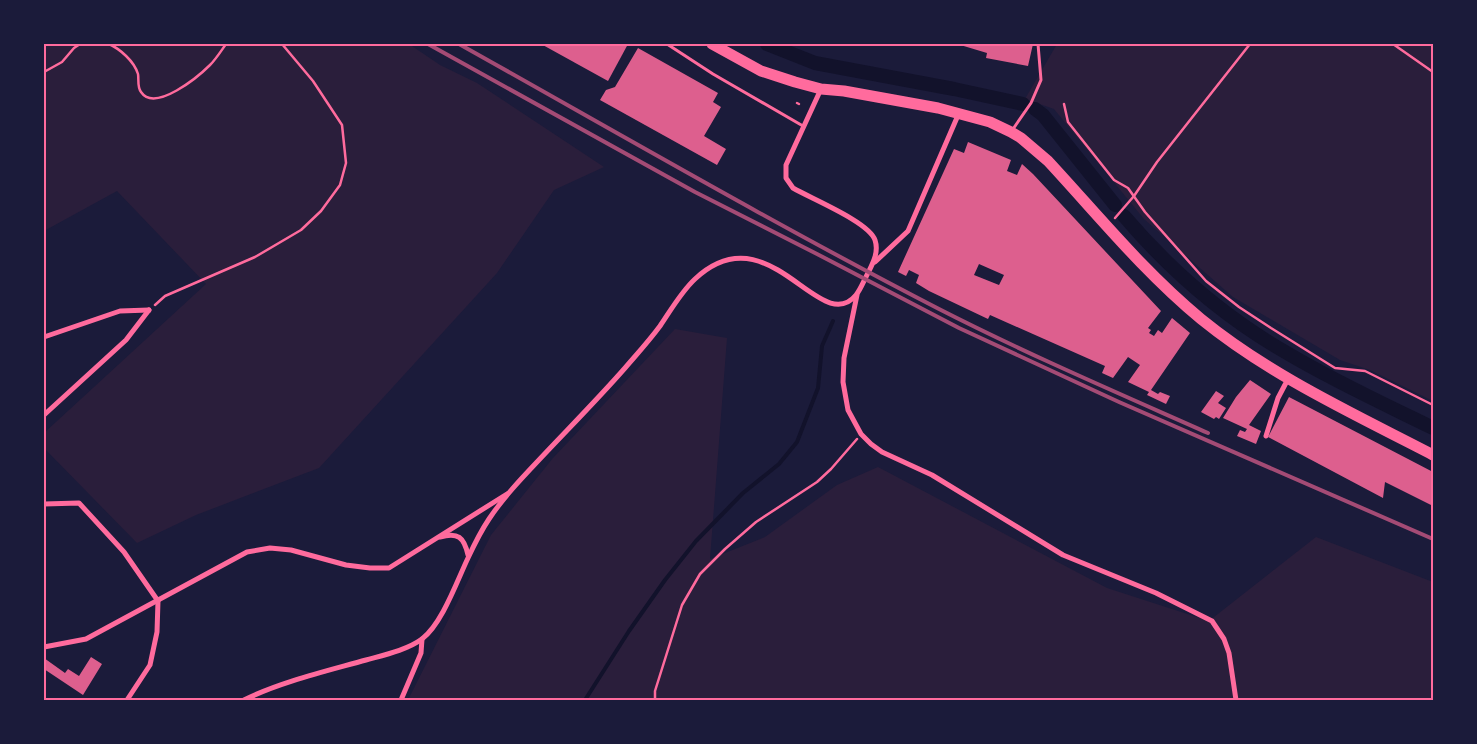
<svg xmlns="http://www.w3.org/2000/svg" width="1477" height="744" viewBox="0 0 1477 744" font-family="'Source Sans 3',sans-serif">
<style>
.green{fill:#2a1e3b}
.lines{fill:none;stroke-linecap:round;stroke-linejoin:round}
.stream{stroke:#12122b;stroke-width:4}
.canal{stroke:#12122b;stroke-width:14}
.building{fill:#dd5f8e;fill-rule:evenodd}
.path{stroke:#ff6b9d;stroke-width:2.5}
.service{stroke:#ff6b9d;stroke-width:3}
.minor{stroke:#ff6b9d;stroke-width:5}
.primary{stroke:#ff6b9d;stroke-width:11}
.rail{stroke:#a44b75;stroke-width:4}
.neatline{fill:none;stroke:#ff6b9d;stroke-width:2}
</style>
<rect width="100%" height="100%" fill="#1b1b3a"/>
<g class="green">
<path d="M44,44H409L440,65L477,83L604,167L554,190L497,273L319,468L196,515L137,543L44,448V433L206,284L117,191L44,231Z"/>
<path d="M1057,44H1433V401L1370,370L1340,360L1233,297L1144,219L1054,109L1025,99Z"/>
<path d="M675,329L727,338L710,559L765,537L837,485L878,467L1107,588L1209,621L1316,537L1433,582V700H408L491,535L553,458Z"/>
</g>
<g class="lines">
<path class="stream" d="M585,700L629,631L665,580L696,541L743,493L779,464L797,442L818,388L822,346L833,321"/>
<g class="canal">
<path d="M767,44L815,63L954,89L1023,104"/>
<path d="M1035,109L1043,115L1115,205"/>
<path d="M1124,216C1171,271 1224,317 1287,353C1334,381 1384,404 1433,428"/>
</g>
</g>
<g class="building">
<path d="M541,44H628L608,81Z"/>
<path d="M957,44H1033L1028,66L986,58L987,53Z"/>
<path d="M638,48L718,93L713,102L721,107L704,136L726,149L717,165L600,100L606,90L615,87Z"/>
<path d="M968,142L1011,160L1007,171L1017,175L1022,164L1033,174L1161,311L1148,328L1151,330L1149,333L1154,336L1158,330L1162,333L1172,318L1190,333L1151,390L1158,394L1160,392L1170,396L1166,404L1147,395L1149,392L1128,382L1140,365L1128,357L1113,378L1102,373L1105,366L990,315L988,319L929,291L916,283L919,275L909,270L906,276L898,272L954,149L964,153ZM979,264L1004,275L999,285L974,275Z"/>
<path d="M1250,380L1271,394L1249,425L1261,431L1256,444L1237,436L1240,430L1245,432L1247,429L1223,418L1236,397Z"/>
<path d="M1216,391L1224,396L1218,403L1226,408L1219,419L1216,417L1214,419L1201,412Z"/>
<path d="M1289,397L1433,472V506L1385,482L1383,498L1268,437Z"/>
<path d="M91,657L102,664L83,695L44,669V658L65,673L68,669L79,676Z"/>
</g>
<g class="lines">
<g class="path">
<path d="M109,44C120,49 134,61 138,74C139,79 137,87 141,92C155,113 199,76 210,65C216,59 221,51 226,44"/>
<path d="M1393,44L1433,72"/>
<path d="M44,72L62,62L74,48L80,44"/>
<path d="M797,103L799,104"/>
<path d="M1064,104L1068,122L1114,180L1128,188L1145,212L1206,281L1239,307L1271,328L1335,368L1365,371L1433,405"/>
<path d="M1115,218L1134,196L1157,162L1250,44"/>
<path d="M155,305L165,296L255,257L301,230L321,211L340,185L346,163L342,125L313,81L282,44"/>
<path d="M655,700V691L682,605L700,574L725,549L756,522L817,482L831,469L857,439"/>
</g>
<g class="service">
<path d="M667,44L713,74L803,126"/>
<path d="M1013,129L1031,103L1041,80L1038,44"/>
</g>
<g class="minor">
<path d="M875,262L908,231L959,113"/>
<path d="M857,295L844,358L843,382L848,410L861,434L871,444L882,452L932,475L1063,555L1156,593L1212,621L1224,639L1229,653L1236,700"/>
<path d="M44,337L120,311L149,310"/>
<path d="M44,415L126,340L149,310"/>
<path d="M1266,436L1278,398L1288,379"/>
<path d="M44,504L79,503L124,552L158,601L157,632L150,665L127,700"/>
<path d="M440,537C458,532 464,537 468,555"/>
<path d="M44,647L86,639L247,552L270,548L291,550L346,565L370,568H389L507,494"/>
<path d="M244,700C280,682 327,671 366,660C384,655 407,650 422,639C442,624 457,581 468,558C474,545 481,531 489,519C503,498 520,480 537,462C566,431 597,400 625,368C637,354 649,341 660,326C671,310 681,292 695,279C769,210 820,339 856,295C861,289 864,280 868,273C873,263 879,252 875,240C869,222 812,199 793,188L786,178V165L821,89"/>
<path d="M401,700L421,653L422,639"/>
</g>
<path class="primary" d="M712,44L761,71L795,82L821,89L844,91L938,108L990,122L1011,132L1021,138L1048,161C1098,215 1144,272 1201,319C1271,376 1354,414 1433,455"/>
<g class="rail">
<path d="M428,44L695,192L817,254L959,328L1119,402L1433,539"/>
<path d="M459,44C618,133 776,225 939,309C1027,354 1118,393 1208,433"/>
</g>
</g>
<rect width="1477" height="744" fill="none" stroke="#1b1b3a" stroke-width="90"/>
<rect x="45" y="45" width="1387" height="654" class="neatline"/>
</svg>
